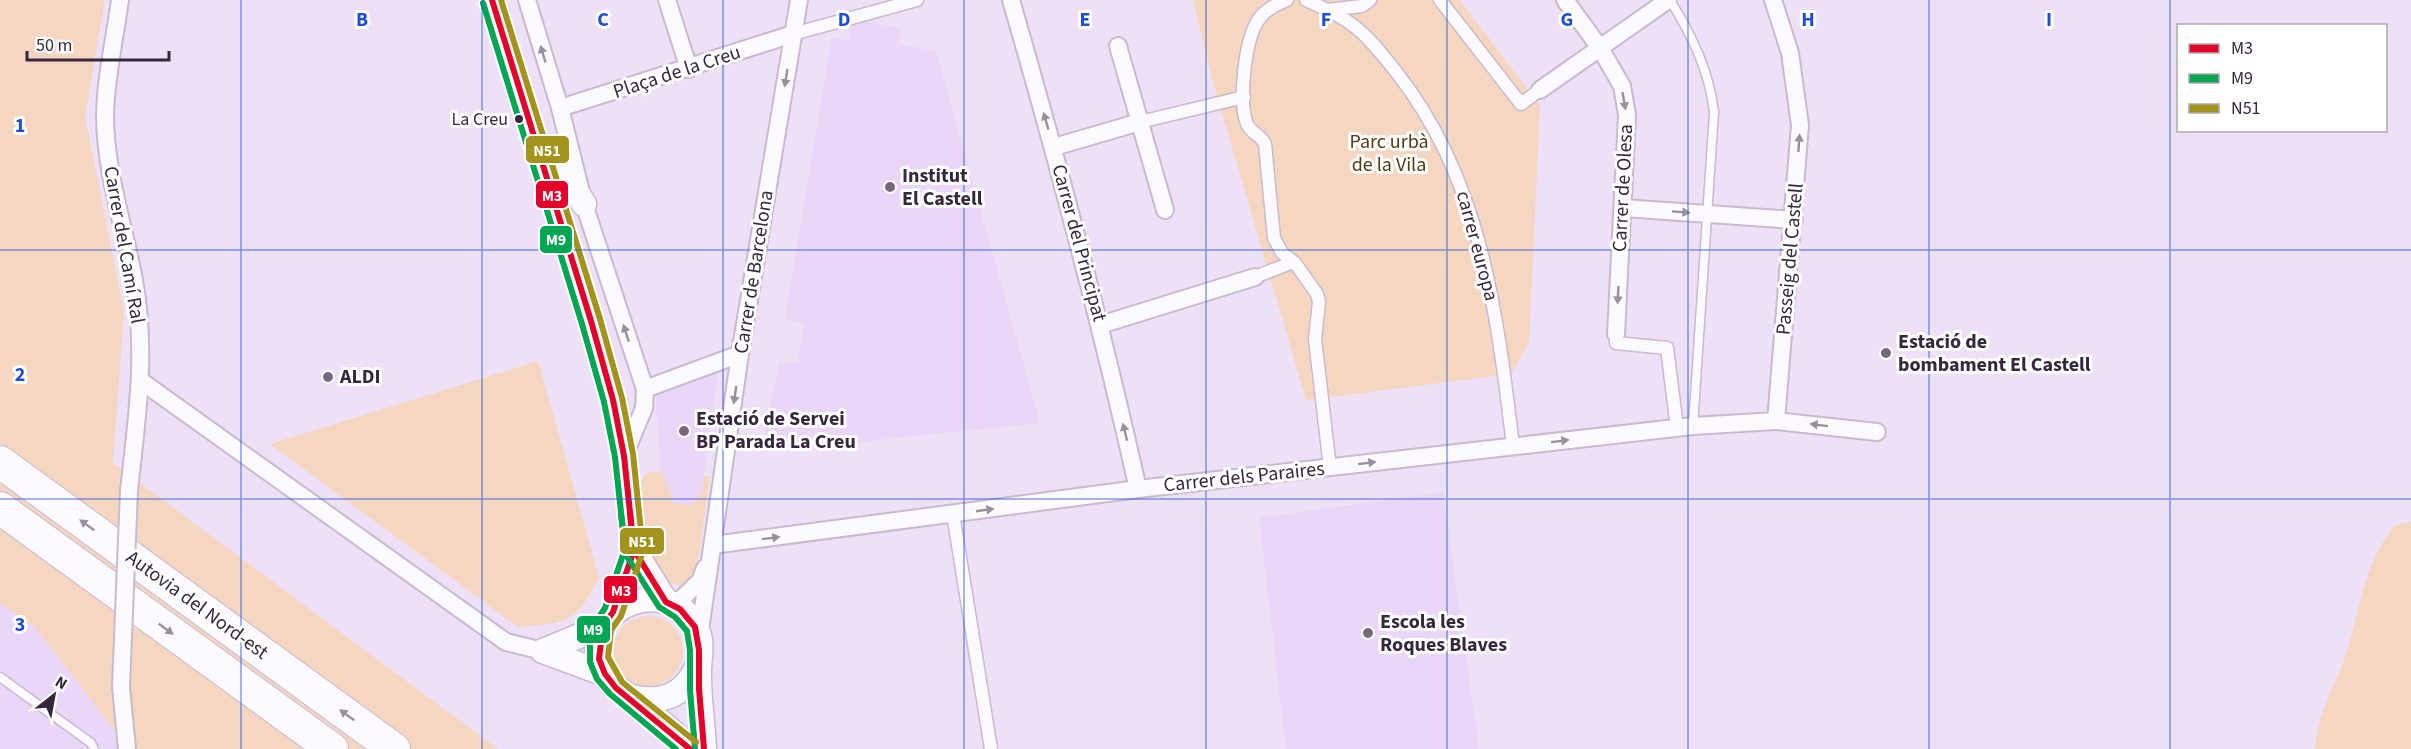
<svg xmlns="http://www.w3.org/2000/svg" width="2411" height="749" viewBox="0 0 2411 749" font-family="'Source Sans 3',sans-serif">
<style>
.built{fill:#ead6f7}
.green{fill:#f5d6c1}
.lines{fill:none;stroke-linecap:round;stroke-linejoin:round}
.service-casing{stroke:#c8bad0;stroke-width:11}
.pedestrian-casing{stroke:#c8bad0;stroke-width:15}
.minor-casing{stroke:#c8bad0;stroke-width:20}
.secondary-casing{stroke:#c8bad0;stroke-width:27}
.motorway-casing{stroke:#c8bad0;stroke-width:34}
.service{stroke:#fcfafe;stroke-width:8}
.pedestrian{stroke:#fcfafe;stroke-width:12}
.minor{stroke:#fcfafe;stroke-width:16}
.secondary{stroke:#fcfafe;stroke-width:24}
.motorway{stroke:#fcfafe;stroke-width:32}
.minor-bridge-casing{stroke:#c8bad0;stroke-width:20;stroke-linecap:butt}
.minor-bridge{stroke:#fcfafe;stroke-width:16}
.bus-1-casing{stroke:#fff;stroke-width:10}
.bus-2-casing{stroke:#fff;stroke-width:10}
.bus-3-casing{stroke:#fff;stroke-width:10}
.bus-1{stroke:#e4002b;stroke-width:6}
.bus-2{stroke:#00a651;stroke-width:6}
.bus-3{stroke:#a3931c;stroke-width:6}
.oneway{fill:#99909e}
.grid{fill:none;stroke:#1d4ed8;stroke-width:1.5;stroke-opacity:0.55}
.bus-dot{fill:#36273f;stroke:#fff;stroke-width:2}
.poi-dot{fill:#76687f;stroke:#fff;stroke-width:2}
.labels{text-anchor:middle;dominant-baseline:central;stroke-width:6;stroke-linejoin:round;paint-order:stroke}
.bus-label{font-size:18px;fill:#36273f;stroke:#fff;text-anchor:end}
.street-label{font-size:20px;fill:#36273f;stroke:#fff}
.park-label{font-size:20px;fill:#553a14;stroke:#fff}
.poi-label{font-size:20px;font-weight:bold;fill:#36273f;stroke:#fff;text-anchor:start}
.grid-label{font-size:20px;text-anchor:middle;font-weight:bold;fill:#1d4ed8;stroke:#fff;stroke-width:6;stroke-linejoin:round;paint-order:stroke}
.line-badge{stroke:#fff;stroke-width:2}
.badge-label{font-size:16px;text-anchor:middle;font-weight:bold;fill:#fff}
</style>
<rect width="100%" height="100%" fill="#eee1f7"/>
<g class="built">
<path d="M852,19L901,28L898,44L936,51L1040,423L762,452L779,361L798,363L804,323L785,319L832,38L848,41Z"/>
<path d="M718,370L702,492L691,505L674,503L661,471L655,391Z"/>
<path d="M1443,492L1479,749H1286L1259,518Z"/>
<path d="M0,603L34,626L129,749H0Z"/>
</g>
<g class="green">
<path d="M0,0H105L85,116L124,312L113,463L498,749H129L34,626L0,603Z"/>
<path d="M1193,0H1460L1540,106L1529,343L1511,374L1306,400L1212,79Z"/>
<path d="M538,361L599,577C577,623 566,623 518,627L270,444Z"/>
<path d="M661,471L674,503L691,505L702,492L704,476H710L700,548L692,582L682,586L668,582L652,565L644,540L638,485L646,473Z"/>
<path d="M2411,522V749H2315C2316,716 2334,689 2345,657C2360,612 2364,562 2395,525Z"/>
<circle cx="648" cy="651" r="35"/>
</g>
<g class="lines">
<g class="service-casing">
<g id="service">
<path d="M1670,0C1692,36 1709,70 1714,112L1693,426"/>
<path d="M0,677L91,743L94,749"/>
</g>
</g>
<g class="pedestrian-casing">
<g id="pedestrian">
<path d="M1287,0C1275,5 1264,10 1257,22C1245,42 1238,102 1247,124C1251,133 1261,135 1265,144L1274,238L1282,253L1295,263L1317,294L1319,302L1315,339L1330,468"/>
<path d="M1306,0C1322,7 1340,15 1354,26C1370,38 1384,57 1397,73C1482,181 1497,314 1513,446"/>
<path d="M1440,0L1521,104L1540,90"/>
<path d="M1327,10L1362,6L1370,0"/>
<path d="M793,34L917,0"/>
<path d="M1140,122L1244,97"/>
<path d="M1255,277L1293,262"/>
<path d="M1616,334V343L1667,348L1677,428"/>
<path d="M953,514L991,749"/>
</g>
</g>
<g class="minor-casing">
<g id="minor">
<path d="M120,0C115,37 105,81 105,118C106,174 124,226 134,280C147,351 137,419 129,490"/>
<path d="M527,0L560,108L584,204L645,389L644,408L624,456"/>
<path d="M667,0L689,69"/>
<path d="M1011,0C1058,162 1101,324 1138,489"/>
<path d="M1565,0L1600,48L1622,86L1627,115L1616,334"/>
<path d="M1773,0L1790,53L1800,125L1776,421L1877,432"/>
<path d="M1118,46L1165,210"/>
<path d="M1540,90L1668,0"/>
<path d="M560,108L793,34"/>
<path d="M1054,147L1140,122"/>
<path d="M1623,208L1794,220"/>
<path d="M1100,325L1255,277"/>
<path d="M141,381L506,642L543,651"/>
<path d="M645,389L740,354"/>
<path d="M713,545L1138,489L1693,426L1776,421"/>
<path d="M675,605L700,581L705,568"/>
<path d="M699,637L740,354L799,0"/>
<path d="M121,687L127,749"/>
</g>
</g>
<g class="secondary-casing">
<g id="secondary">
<path d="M492,0L591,321L613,400L624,456L634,550L613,612"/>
<path d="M538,147L567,177L584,204"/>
<path d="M634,550L666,602"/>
<path d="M543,651L605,674"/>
<path d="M543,651L603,626"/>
<path d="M630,697C662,704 685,696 698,665"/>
<path d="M690,749C672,730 651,714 631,698C621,690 610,685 604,673C570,606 677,567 699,635C703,649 698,662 699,676C699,700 703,725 704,749"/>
</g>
</g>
<g class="motorway-casing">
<g id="motorway">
<path d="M0,462L394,749"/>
<path d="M0,508L332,749"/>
</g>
</g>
<use href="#service" class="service"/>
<use href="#pedestrian" class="pedestrian"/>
<use href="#minor" class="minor"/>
<use href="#secondary" class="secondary"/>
<use href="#motorway" class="motorway"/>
<g class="minor-bridge-casing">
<path id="minor-bridge" d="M121,687L129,490"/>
</g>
<use href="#minor-bridge" class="minor-bridge"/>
<g class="bus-1-casing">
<g id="bus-1">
<path d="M492,0L591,321L613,400L624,456L634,550L613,612L603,626L599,659L605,674L616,688L690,749"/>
<path d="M630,513L634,550L666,602L680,609L695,627L699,650V689L704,749"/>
</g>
</g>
<g class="bus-2-casing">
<g id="bus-2">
<path d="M483,3L582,324L604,402L615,457L625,549L605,608L595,623L590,641V662L597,679L610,694L676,749"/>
<path d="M621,514L626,555L659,607L675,617L687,631L690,650V690L695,749"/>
</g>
</g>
<g class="bus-3-casing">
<path id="bus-3" d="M501,0L600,319L622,398L633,454L643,551L621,616L611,630L608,657L622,682L696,742"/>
</g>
<use href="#bus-1" class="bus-1"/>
<use href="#bus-2" class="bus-2"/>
<use href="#bus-3" class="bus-3"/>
</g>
<defs><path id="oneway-solid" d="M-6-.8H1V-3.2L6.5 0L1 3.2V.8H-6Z" transform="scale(1.5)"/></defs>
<g class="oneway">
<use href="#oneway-solid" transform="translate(543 54) rotate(-107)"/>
<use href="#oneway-solid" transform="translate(786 78) rotate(99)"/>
<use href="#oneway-solid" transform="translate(1624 101) rotate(80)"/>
<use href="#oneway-solid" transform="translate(1046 121) rotate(-106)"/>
<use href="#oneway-solid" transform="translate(1799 143) rotate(-86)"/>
<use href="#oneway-solid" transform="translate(1681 212) rotate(4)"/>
<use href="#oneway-solid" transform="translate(1618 295) rotate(93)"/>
<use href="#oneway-solid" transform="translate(626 333) rotate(-108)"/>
<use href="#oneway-solid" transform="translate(735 395) rotate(98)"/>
<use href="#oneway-solid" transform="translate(1819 425) rotate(-173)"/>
<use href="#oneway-solid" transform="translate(1125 432) rotate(-103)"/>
<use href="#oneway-solid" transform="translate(1560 441) rotate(-7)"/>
<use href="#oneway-solid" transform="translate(1367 463) rotate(-7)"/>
<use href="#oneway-solid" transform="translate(985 510) rotate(-8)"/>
<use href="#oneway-solid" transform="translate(87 525) rotate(-144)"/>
<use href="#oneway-solid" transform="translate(771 538) rotate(-7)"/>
<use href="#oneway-solid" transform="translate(166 629) rotate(36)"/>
<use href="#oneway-solid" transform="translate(347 715) rotate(-144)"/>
</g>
<path class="grid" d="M241,0V749M482,0V749M723,0V749M964,0V749M1206,0V749M1447,0V749M1688,0V749M1929,0V749M2170,0V749M0,250H2411M0,499H2411"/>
<circle class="bus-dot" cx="519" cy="119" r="5"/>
<g class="poi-dot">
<circle cx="890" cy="187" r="6"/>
<circle cx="1886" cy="353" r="6"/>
<circle cx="328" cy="377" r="6"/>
<circle cx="684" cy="431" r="6"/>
<circle cx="1368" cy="633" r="6"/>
</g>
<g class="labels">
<g class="bus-label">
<text x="508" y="119">La Creu</text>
</g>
<g class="street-label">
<text transform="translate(677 72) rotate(-18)">Plaça de la Creu</text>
<text transform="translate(1623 188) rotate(-87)">Carrer de Olesa</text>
<text transform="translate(1079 243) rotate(75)">Carrer del Principat</text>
<text transform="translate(124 245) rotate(80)">Carrer del Camí Ral</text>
<text transform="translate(1477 246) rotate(75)">carrer europa</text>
<text transform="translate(1790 259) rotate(-85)">Passeig del Castell</text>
<text transform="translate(754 272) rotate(-81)">Carrer de Barcelona</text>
<text transform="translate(1244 477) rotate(-6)">Carrer dels Paraires</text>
<text transform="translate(197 605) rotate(36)">Autovia del Nord-est</text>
</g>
<g class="park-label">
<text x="1389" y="142">Parc urbà<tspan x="1389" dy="23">de la Vila</tspan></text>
</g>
<g class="poi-label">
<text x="902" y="176">Institut<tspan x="902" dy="23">El Castell</tspan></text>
<text x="1898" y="342">Estació de<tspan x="1898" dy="23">bombament El Castell</tspan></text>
<text x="340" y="377">ALDI</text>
<text x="696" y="419">Estació de Servei<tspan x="696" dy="23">BP Parada La Creu</tspan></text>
<text x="1380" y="622">Escola les<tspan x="1380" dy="23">Roques Blaves</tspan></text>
</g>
</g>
<g class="grid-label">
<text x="362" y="26">B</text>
<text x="603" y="26">C</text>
<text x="844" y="26">D</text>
<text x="1085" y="26">E</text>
<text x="1326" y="26">F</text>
<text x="1567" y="26">G</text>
<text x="1808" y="26">H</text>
<text x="2049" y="26">I</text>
<text x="20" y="132">1</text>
<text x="20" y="381">2</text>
<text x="20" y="631">3</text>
</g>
<g class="line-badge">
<rect x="525" y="135" width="45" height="29" rx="6" fill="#a3931c"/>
<rect x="535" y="180" width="34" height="29" rx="6" fill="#e4002b"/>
<rect x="539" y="225" width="34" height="29" rx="6" fill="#00a651"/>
<rect x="619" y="527" width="46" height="28" rx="6" fill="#a3931c"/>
<rect x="603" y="575" width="35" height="29" rx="6" fill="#e4002b"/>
<rect x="576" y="615" width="35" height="29" rx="6" fill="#00a651"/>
</g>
<g class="badge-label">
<text x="547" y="156">N51</text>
<text x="552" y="201">M3</text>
<text x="556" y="245">M9</text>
<text x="642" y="547">N51</text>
<text x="621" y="596">M3</text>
<text x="593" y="635">M9</text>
</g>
<rect x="2177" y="24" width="210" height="108" fill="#ffffff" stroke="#afa9b2" stroke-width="1.5"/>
<rect x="2189" y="44" width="30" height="9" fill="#e4002b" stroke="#afa9b2" stroke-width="1.5"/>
<text x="2231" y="54" font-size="18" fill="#36273f">M3</text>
<rect x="2189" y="74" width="30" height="9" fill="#00a651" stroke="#afa9b2" stroke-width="1.5"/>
<text x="2231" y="84" font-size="18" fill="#36273f">M9</text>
<rect x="2189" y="104" width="30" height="9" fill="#a3931c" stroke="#afa9b2" stroke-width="1.5"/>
<text x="2231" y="114" font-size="18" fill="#36273f">N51</text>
<g transform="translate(54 695) rotate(31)" stroke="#ffffff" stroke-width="4.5" paint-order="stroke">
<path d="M0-4.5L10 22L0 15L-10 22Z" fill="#36273f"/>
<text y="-9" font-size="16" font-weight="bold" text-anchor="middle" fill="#36273f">N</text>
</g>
<path d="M27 51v9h142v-9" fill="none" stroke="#36273f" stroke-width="3"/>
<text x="36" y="51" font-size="18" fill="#36273f" stroke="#ffffff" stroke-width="4.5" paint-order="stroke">50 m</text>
</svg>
